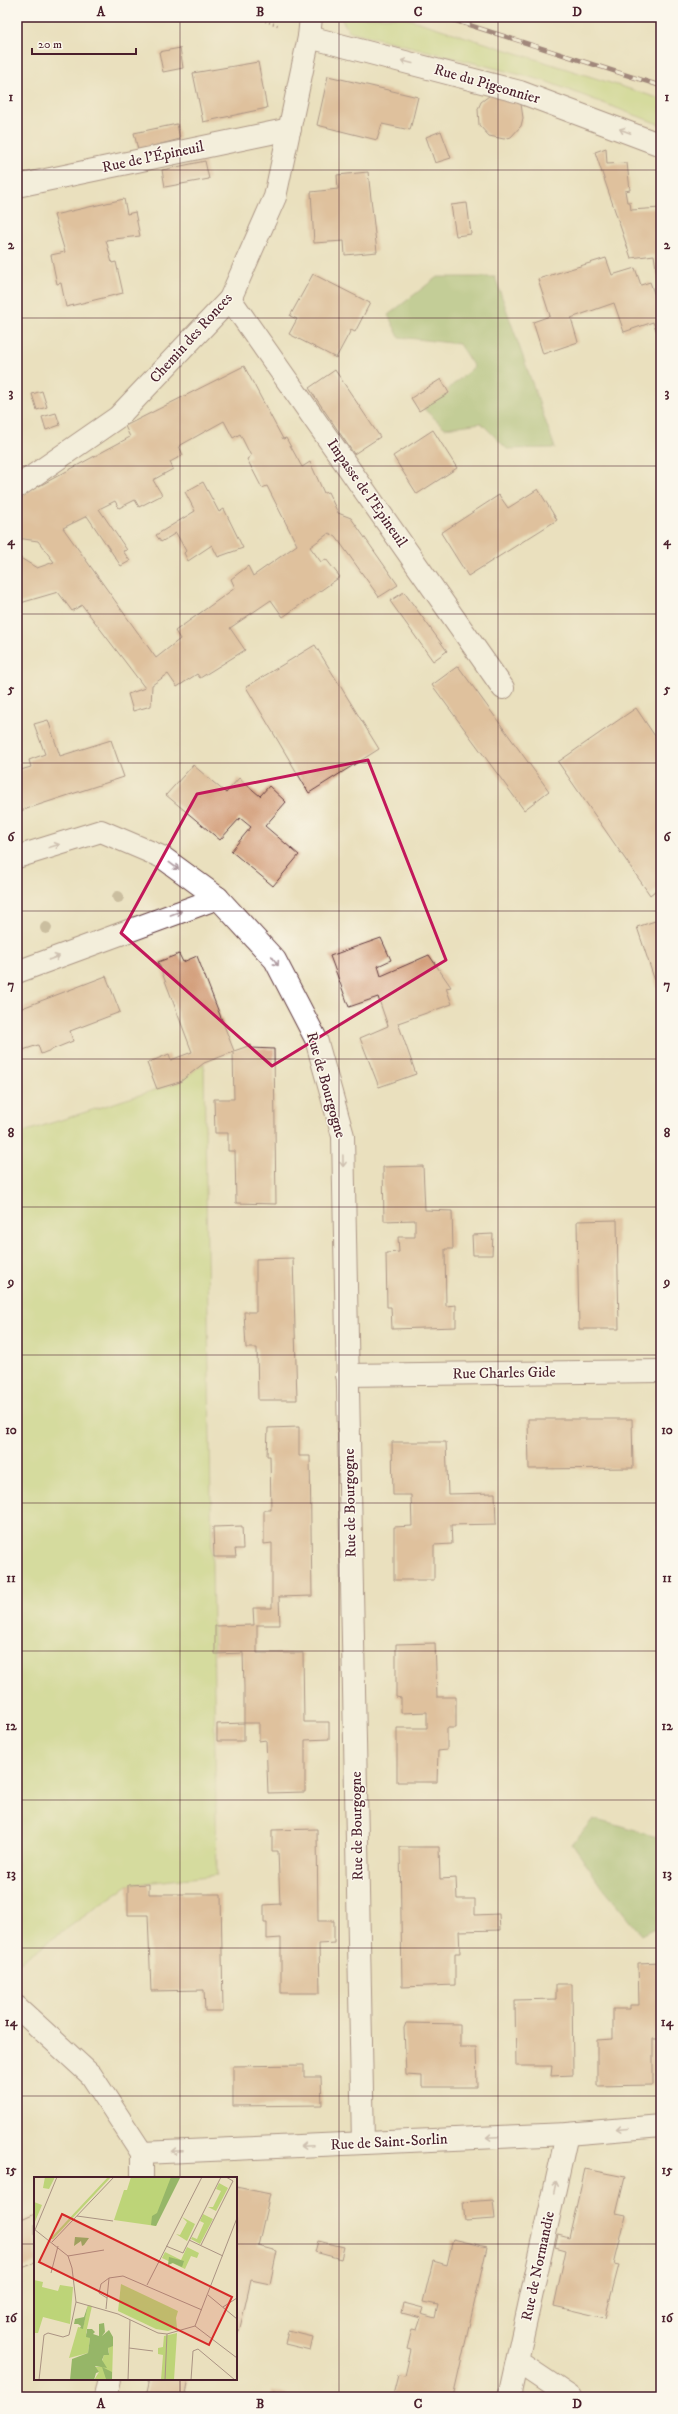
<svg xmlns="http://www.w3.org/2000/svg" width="678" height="2414" viewBox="0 0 678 2414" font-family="'IM FELL DW Pica',serif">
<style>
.green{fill:#bdd478;stroke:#847a52}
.forest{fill:#96b668;stroke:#706a4a}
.building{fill:#d29b77;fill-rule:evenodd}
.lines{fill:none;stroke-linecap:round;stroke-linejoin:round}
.minor-casing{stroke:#623c41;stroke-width:24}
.path{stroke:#623c41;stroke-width:2.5;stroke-dasharray:1 3;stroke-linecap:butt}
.minor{stroke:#fff;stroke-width:22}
.rail-casing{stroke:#4a1f2b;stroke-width:4.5}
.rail{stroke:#fbf7ec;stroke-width:3;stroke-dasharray:9;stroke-linecap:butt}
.tree{fill:#a5947a}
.oneway{stroke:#ae9aa0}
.marked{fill:none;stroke:#c2185b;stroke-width:3;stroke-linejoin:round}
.grid{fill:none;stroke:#4a1f2b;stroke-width:1;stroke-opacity:0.55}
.labels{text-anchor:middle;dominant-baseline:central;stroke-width:3;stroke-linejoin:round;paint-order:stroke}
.street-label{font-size:15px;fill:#4a1f2b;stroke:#fbf7ec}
.inset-road{fill:none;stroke:#aa9383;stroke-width:1}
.view{fill:#d62828;fill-opacity:0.15;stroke:#d62828;stroke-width:2}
.inset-edge{fill:none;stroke:#4a1f2b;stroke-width:2}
.neatline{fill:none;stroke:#4a1f2b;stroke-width:1.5}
.grid-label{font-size:13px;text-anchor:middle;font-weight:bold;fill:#4a1f2b}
</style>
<rect width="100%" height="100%" fill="#fbf7ec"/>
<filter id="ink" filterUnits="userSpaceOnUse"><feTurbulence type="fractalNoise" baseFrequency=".025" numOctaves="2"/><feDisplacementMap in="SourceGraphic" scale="8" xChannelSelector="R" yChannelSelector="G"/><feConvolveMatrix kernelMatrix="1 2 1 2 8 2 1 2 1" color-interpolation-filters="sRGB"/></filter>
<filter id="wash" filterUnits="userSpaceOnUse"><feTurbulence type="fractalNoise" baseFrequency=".012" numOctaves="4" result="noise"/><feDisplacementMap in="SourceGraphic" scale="16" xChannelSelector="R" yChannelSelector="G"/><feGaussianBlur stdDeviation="0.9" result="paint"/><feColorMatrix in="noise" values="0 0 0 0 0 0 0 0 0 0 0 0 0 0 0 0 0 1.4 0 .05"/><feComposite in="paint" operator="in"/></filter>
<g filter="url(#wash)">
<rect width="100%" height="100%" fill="#eae0be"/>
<g class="green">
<path d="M340,17H403L661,99V125L545,81L349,31Z"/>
<path d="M204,1063L217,1875L128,1885L20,1962L17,1960V1134L180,1082Z"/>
</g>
<g class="forest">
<path d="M437,277H495L555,448L507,449L481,423L445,428L424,409L474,367L459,344L399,337L388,315Z"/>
<path d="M593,1819L661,1838V1925L642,1935L602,1887L572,1844Z"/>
</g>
<g id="blocks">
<g class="building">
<path d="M180,48L183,68L163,72L159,52Z"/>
<path d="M258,62L267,108L203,122L193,73Z"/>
<path d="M328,76L418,97L410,130L382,124L377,140L317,125Z"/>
<path d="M493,93L521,104L523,118L521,126L511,137L504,139L489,136L479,125L478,109L481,102Z"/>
<path d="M177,124L180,139L138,150L134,133Z"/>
<path d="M441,131L451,158L435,163L426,137Z"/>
<path d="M606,148L607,164L627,163L630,190L625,191L627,202H630L631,210L661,208V281H658L654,255L631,258L595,152Z"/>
<path d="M205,161L209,179L165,187L162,170Z"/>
<path d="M368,172L377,252L345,255L344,241L314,243L311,192L338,189L337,175Z"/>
<path d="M124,199L127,214L135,212L140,236L106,240L112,263L116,262L123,293L66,307L61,283L57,284L51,255L65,252L54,215Z"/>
<path d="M467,203L471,234L456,236L451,205Z"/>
<path d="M606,258L612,275L635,268L641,285L650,282L661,313V343L653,322L624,332L614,303L571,318L578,342L543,354L533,322L550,316L538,279Z"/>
<path d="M313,274L370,303L355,332L351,330L336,358L289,334L297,319L290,316Z"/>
<path d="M244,366L283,439L286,438L302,467L310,462L324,493L328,492L338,513L351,518L398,585L379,597L336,537L329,533L310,547L321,562L326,559L340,577L283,617L271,600L230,628L245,650L200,678L197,674L177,687L168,674L152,685L151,706L133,711L128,694L145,688L82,605L72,611L58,592L17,604V556L37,568L54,562L38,541L17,538V498L130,437L125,426ZM224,421L233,438L240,434L251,456L247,459L262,488L267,486L297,545L253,576L248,566L231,579L235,588L175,631L180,639L156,658L63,528L87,516L121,566L130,561L123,551L127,550L99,509L115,501L119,508L135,500L139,507L162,495L153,480L173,469L170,462L183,455L179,446Z"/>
<path d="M335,370L380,437L354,454L309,388Z"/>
<path d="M441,379L449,393L419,411L411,398Z"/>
<path d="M42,391L47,407L37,410L32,394Z"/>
<path d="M56,413L60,425L46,430L42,417Z"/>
<path d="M433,430L457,468L417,494L393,456Z"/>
<path d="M203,482L219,512L224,509L243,548L218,557L212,545L188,561L184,553L186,551L176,533L161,542L156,535L195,511L185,492Z"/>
<path d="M538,489L557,520L468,576L441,533L499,495L508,508Z"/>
<path d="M404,592L447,651L433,661L390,601Z"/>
<path d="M315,645L379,749L309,793L246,687Z"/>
<path d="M458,666L549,791L524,810L432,685Z"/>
<path d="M636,708L661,745V886L650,895L558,762Z"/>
<path d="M48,720L60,756L111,740L124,777L17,812V771L31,767L29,760L45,754L34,724Z"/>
<path d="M193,765L226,793L239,778L260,796L269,786L286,802L265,826L299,855L273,886L231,851L251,827L240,818L220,840L166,795Z"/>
<path d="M661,919V999L637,927Z"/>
<path d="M381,938L391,960L378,966L381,976L429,955L451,987L446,988L452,1004L398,1023L416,1074L379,1087L360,1038L388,1026L378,997L349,1007L330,956Z"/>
<path d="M179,954L183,962L197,956L234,1051L251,1045V1048L274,1049L276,1204L236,1203L235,1151H228V1133H215L214,1099H234L233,1052L204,1063L180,1082L157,1089L147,1063L169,1054L171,1060L192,1052L158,962Z"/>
<path d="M106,976L120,1012L70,1031L73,1041L41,1054L38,1045L17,1052V1010Z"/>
<path d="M423,1166L425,1210L452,1211L453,1249H445L446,1306L456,1305V1327L392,1329L391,1307H387L386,1253L399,1252L398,1237H415V1220L384,1221L383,1167Z"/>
<path d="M617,1220L619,1329H579L577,1221Z"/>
<path d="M493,1234L492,1255H473L472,1235Z"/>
<path d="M293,1258L297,1400H258L257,1348H246L244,1312H256V1259Z"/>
<path d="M528,1419H632L633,1468L529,1469Z"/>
<path d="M299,1427V1456H310L312,1596L279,1597L280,1625H257V1653H303L304,1722H329V1739L305,1740V1792L268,1793L266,1740L259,1741V1723H244V1741H217V1724L244,1723V1687L243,1653L215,1654V1626L254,1625L253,1608H272V1543L264,1544V1510H271L270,1456H267L268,1428Z"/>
<path d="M392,1442H446L448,1494L495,1493L496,1524L451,1525L452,1544L434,1545V1580H394V1527L412,1526L411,1495H393Z"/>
<path d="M242,1526L243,1549H235L236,1557H214L213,1527Z"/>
<path d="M435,1643L437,1697H456V1728H447V1750L438,1751L437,1782H397V1728H427V1712L401,1713V1698L396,1697V1644Z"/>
<path d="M317,1829L318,1921H334V1943L319,1944L320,1993H281V1938L267,1939V1923H264V1905L280,1904L278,1851H272V1830Z"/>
<path d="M400,1847H439L440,1879L456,1878L457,1899H475V1915L499,1914L500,1930L459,1931L460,1953H455V1985L402,1987Z"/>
<path d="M149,1884V1894H221L223,2011H205L204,1990L151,1991L148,1915H128V1885Z"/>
<path d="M661,1962V2039H653V2085L597,2086V2040L613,2039V2009H630V2005H639L638,1963Z"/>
<path d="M556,1984H572L573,2075L551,2076L552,2066H516L515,2000L556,1999Z"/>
<path d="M406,2023L460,2024V2047H476L477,2087H422V2076L406,2075L404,2028Z"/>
<path d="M304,2065V2077H321L322,2105L233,2106V2066Z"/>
<path d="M585,2169L625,2177L616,2214L626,2216L614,2264L619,2265L605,2318L554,2306L566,2250L555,2247L558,2235L569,2238Z"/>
<path d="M236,2187L270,2194L258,2246L277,2251L270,2284L251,2280L239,2332L236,2331Z"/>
<path d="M493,2200L495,2219L465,2221L463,2202Z"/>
<path d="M35,2214V2263L17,2270V2222Z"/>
<path d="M453,2239L487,2247L453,2397H402L393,2395L398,2375L405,2376L411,2350L407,2349L412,2329L417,2330L421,2318L402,2313L404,2303L423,2308L421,2314L435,2318L438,2305L423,2302L433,2261L447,2265Z"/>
<path d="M318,2241L344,2247L341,2259L315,2252Z"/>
<path d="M288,2331L313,2337L310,2350L285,2344Z"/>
<path d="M149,2379H189L185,2397H145Z"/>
<path d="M273,2391L288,2395V2397H272Z"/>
</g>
</g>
</g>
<g filter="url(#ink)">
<use href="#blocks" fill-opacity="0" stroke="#623c41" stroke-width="1"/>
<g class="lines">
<g class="minor-casing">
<g id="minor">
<path d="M309,37L520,92L661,145"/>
<path d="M17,186L290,129"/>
<path d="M230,299L503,688"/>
<path d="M17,487L118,417L230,299L275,197L309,37L311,17"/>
<path d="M17,857L101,831L162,857L218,898"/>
<path d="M17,972L218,898L275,960L316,1039L343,1136L363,2143"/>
<path d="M347,1375L661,1371"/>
<path d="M17,2007L91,2075L142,2153"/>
<path d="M142,2153L567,2134L661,2126"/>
<path d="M142,2153V2178"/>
<path d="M518,2362L570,2397"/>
<path d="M105,2397L109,2379"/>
<path d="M509,2397L567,2134"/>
</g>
</g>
<path class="path" d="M254,17L280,26"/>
<use href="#minor" class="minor"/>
<g class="rail-casing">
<path id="rail" d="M444,17L661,86"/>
</g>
<use href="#rail" class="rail"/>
</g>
<g class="tree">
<circle cx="118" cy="897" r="6"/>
<circle cx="46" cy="928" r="6"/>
</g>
<defs><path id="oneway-shaft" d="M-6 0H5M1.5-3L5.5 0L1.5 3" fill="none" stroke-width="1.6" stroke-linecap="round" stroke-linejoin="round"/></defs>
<g class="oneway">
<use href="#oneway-shaft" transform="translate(407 62) rotate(-165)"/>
<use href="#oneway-shaft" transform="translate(625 131) rotate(-159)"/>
<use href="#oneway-shaft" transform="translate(54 846) rotate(-17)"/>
<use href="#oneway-shaft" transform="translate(174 866) rotate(37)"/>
<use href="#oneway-shaft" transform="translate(176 913) rotate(-20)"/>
<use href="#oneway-shaft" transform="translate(54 958) rotate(-20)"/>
<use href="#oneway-shaft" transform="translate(275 961) rotate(56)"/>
<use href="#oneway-shaft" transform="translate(343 1161) rotate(89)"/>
<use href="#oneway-shaft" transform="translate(622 2129) rotate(175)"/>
<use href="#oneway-shaft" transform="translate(492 2137) rotate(177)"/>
<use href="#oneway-shaft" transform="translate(307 2146) rotate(177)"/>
<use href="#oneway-shaft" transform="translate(177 2151) rotate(177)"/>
<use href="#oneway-shaft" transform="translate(555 2187) rotate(-78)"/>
</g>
</g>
<path d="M0 0H678V2414H0ZM368,760L446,960L272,1066L121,933L197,794Z" fill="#eae0be" fill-opacity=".55" fill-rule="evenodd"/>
<path class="marked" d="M368,760L446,960L272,1066L121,933L197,794Z"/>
<path class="grid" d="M180,17V2178M339,17V2397M498,17V2397M17,170H661M17,318H661M17,466H661M17,614H661M17,763H661M17,911H661M17,1059H661M17,1207H661M17,1355H661M17,1503H661M17,1651H661M17,1800H661M17,1948H661M17,2096H661M17,2244H35M236,2244H661M180,2379V2397"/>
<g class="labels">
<g class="street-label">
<text transform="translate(487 84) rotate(16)">Rue du Pigeonnier</text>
<text transform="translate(153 157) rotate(-12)">Rue de l'Épineuil</text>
<text transform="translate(191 338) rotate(-48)">Chemin des Ronces</text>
<text transform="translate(367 493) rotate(55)">Impasse de l'Epineuil</text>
<text transform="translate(326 1085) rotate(74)">Rue de Bourgogne</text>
<text transform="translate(504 1373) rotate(-1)">Rue Charles Gide</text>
<text transform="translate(350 1503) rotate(-91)">Rue de Bourgogne</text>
<text transform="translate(357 1826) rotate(-91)">Rue de Bourgogne</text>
<text transform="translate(389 2142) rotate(-3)">Rue de Saint-Sorlin</text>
<text transform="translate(538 2266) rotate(-78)">Rue de Normandie</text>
</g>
</g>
<g transform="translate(34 2177)">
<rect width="203" height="203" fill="#eae0be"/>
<path d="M11,0H21L15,12L9,11ZM74,0H77L19,62H16ZM97,0H140L122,49L80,43L90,13H93ZM185,6L194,11L182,34L174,30H179L187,14L182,12ZM0,25L8,28L0,47ZM169,37L179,42L166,67L157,62L158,60L163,62L170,46L166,44ZM148,40L161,47L153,64L142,57L146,58L153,45ZM153,70L165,76L163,81L157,79L151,92L128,81L131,75L147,83ZM0,103L9,105L8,110L24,114L26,108L39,110L36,147L9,140L4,156H0ZM87,107L144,134L142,141L143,151L134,154L122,152L84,134ZM54,128L58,129L52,156L56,161L54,176L35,181L44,150L49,151ZM143,156L140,203H127L129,178L124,177V171L129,170L130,159ZM76,169H79L78,203H60L65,195L60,190H71L68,184L70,178L75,176L74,171Z" fill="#bdd478"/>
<path d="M137,0L146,1L122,49L117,48L118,39L123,36ZM41,60L55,61L50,68L48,69L47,64L40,69ZM135,80L150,84L148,90L139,86L134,88ZM54,128L49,152L46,151L47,149L44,147H40L41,142L50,140ZM70,146L71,155L68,159L75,153L79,160V169L74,171L75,178H70L68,183L73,191L61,189L65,195L62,196L60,203H36L38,182L54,176L56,161L52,160L53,152H58L61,155L59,157L65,159V147ZM68,190L78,195V203L72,202Z" fill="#96b668"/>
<path class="inset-road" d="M43,39L79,44M0,52L34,79L38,91L42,125L35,158L29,160L14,156L10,158L5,203M1,53L23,0M155,63L189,79M18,65L80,0M167,68L199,4L192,0M132,69L149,76L187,0M34,79L70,73M17,96L24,69M113,108L168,0M174,118L203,142M73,121L65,116L67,107L75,101M42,125L84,137L124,156L133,157L161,149M189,130L203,121M72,132L75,101L89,99L168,133M161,149L203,41M161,149L203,181M95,171L119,174M94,203L96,143M131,203L133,157M157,203L159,174L164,172L201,203"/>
<path class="view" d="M28,37L198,120L175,168L5,85Z"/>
<rect width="203" height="203" class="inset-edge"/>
</g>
<rect width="678" height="2414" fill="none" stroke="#fbf7ec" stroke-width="44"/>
<path d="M32 48v6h104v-6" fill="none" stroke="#4a1f2b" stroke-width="2"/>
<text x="38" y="48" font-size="12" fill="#4a1f2b" stroke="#fbf7ec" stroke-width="3" paint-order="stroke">20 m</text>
<rect x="22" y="22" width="634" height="2370" class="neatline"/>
<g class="grid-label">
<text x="101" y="16">A</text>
<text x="260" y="16">B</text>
<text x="418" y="16">C</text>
<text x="577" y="16">D</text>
<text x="11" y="101">1</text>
<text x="667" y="101">1</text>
<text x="11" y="249">2</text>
<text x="667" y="249">2</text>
<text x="11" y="397">3</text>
<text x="667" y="397">3</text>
<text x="11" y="545">4</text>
<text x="667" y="545">4</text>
<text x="11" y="693">5</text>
<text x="667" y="693">5</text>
<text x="11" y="841">6</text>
<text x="667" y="841">6</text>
<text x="11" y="989">7</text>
<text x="667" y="989">7</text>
<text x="11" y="1137">8</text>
<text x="667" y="1137">8</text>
<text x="11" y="1286">9</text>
<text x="667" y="1286">9</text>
<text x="11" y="1434">10</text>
<text x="667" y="1434">10</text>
<text x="11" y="1582">11</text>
<text x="667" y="1582">11</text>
<text x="11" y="1730">12</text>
<text x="667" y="1730">12</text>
<text x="11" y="1878">13</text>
<text x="667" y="1878">13</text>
<text x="11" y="2026">14</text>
<text x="667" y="2026">14</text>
<text x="11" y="2174">15</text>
<text x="667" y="2174">15</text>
<text x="11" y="2322">16</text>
<text x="667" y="2322">16</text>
<text x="101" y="2408">A</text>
<text x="260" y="2408">B</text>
<text x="418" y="2408">C</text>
<text x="577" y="2408">D</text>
</g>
</svg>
